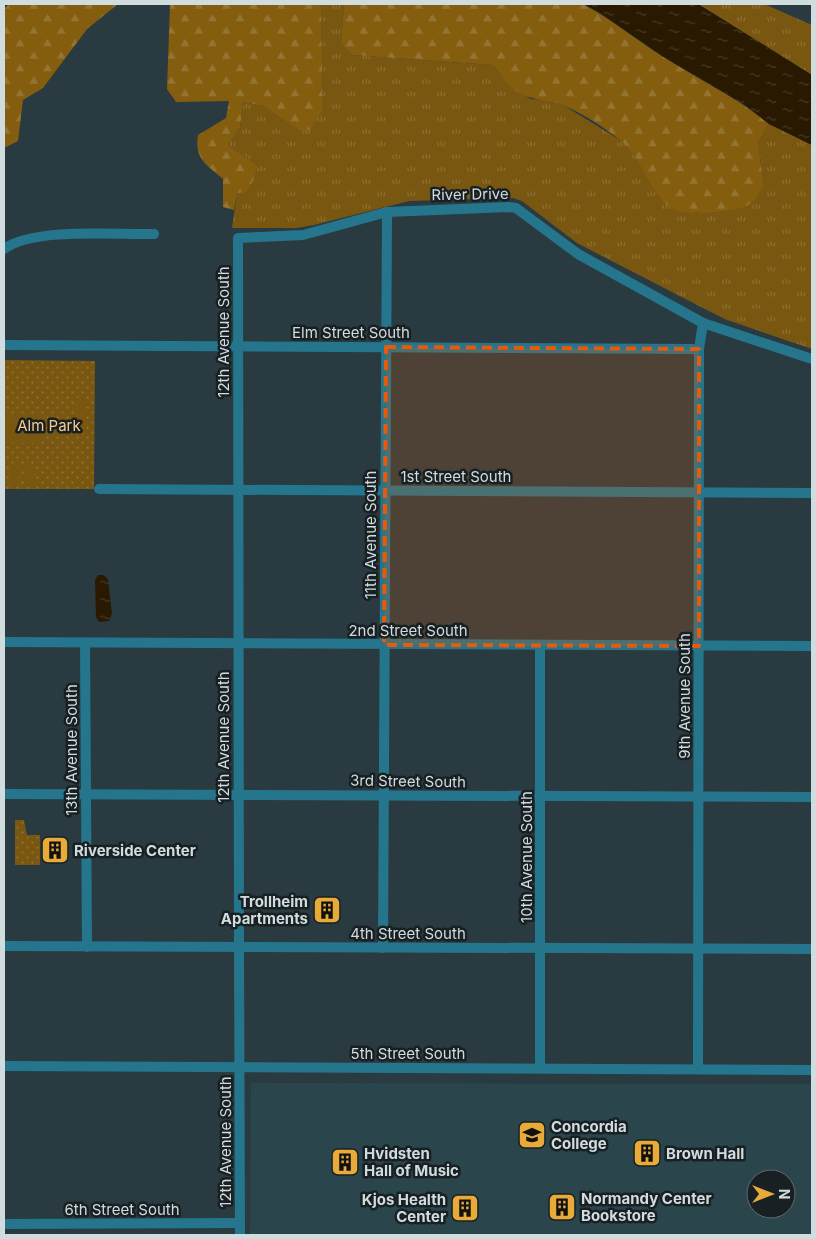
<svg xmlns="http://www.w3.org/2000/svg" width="816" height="1239" viewBox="0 0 816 1239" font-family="Inter,sans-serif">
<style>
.built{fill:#2b454d;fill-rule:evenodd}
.grass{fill:url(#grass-tufts)}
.forest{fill:url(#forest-firs)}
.park{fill:url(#park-dots)}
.pitch{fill:#7a5711}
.water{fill:url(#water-ripples)}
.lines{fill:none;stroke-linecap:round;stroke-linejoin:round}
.minor{stroke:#25768d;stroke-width:10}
.tertiary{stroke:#25768d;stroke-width:10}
.marked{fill:#e8590c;fill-opacity:0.2;stroke:#e8590c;stroke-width:4;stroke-dasharray:10 6;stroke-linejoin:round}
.labels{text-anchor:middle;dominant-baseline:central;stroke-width:5;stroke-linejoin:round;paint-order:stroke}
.street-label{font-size:15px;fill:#d1dcdf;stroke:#182023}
.park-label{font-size:15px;fill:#f6cd8d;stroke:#182023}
.poi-label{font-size:15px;font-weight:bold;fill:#d1dcdf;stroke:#182023;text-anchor:start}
</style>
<defs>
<pattern id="grass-tufts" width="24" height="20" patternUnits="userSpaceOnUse" patternTransform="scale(1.25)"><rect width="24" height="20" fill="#7a5711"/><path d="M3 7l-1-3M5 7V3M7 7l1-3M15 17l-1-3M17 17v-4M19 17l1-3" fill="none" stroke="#8c6f33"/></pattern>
<pattern id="forest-firs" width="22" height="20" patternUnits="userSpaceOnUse" patternTransform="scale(1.25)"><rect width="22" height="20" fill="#845d0f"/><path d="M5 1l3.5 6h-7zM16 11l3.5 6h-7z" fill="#947432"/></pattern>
<pattern id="park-dots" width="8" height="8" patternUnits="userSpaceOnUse" patternTransform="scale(1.25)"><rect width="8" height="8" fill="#7a5711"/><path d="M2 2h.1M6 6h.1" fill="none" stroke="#8c6f33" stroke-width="1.8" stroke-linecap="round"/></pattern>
<pattern id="water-ripples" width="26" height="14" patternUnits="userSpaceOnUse" patternTransform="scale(1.25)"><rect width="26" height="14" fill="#291900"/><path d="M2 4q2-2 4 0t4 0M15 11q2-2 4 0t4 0" fill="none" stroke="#473a25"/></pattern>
</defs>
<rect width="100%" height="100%" fill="#293b40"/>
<path class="built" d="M251,1083L812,1084V1235H250ZM756,1179H786V1209H756Z"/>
<g class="grass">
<path d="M321,4H344L341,44L352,55L492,65L512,88L531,99L548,100L563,105L620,140L631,150L653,187L696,213L750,204L764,186L758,142L769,124L812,145V349L727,320L703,308L577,243L522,201L513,198L409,201L314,225L297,228H232L237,193L257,165L228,145L240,128L243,102L263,106L301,132L323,109Z"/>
<path d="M698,4H764L812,25V75Z"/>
</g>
<g class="forest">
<path d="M9,4H118L87,29L43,88L23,100L18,141L4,148V9Z"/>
<path d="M170,4H321L323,109L311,129L301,132L263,106L243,102L240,128L228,145L257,165L253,181L246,192L237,193L234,210L223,207V179C207,165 194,159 198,135L226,118L229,101L176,102L167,89Z"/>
<path d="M344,4H583C611,19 635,39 662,56C698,79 736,97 769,124L758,142L764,186C760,191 755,201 750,204C738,212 692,215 678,211C652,202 642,157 621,141C606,128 580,112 562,105C544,98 527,101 512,88C505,82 499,72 492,65L352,55L341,44Z"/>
</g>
<g class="park">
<path d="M4,360L95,361L94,489H4Z"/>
<path d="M15,820H24L27,835H40V865H15Z"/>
</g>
<g class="pitch">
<rect x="74" y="398" width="12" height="25"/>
<rect x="4" y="414" width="37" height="29"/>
<rect x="9" y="466" width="9" height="19"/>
<rect x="26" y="466" width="8" height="19"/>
</g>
<g class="water">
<path d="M583,4H698L812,75V145L769,124L745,105L662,56L600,13Z"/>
<path d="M98,575H103L108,579L112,614L109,621L99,622L96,617L95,580Z"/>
</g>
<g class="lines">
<g class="minor">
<path d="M4,249C34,227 116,235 154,234"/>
<path d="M4,345L699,349"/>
<path d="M99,489L812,493"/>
<path d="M4,642L812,646"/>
<path d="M85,643L87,947"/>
<path d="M540,645V1068"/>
<path d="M4,794L812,797"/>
<path d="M239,946L238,238L303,235L387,212L508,207L516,208L578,254L703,323L812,359"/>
<path d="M383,948L387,212"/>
<path d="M698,1069L699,349L703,323"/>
<path d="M4,1224L240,1223"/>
</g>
<g class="tertiary">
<path d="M4,946L812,949"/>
<path d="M239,946L240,1235"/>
<path d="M4,1066L812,1070"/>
</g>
</g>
<path class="marked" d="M386,347L699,349V646L384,645Z"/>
<defs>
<g id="building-square" transform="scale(1.4375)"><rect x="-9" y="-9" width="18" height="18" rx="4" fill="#e9ab37" stroke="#182023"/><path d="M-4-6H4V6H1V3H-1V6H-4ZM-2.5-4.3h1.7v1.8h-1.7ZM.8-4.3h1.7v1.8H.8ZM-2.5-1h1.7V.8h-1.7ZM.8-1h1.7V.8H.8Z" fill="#111"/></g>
<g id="university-square" transform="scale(1.4375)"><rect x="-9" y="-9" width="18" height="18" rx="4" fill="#e9ab37" stroke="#182023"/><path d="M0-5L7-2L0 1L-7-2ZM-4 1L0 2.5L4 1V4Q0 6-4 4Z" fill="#111"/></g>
</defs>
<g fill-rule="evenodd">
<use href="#building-square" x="55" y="850"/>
<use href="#building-square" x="327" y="910"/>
<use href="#university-square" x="532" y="1135"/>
<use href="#building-square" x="647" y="1153"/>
<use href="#building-square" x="345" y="1162"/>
<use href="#building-square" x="562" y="1207"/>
<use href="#building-square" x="465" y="1208"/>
</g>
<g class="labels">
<g class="street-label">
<text transform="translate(470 194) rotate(-1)">River Drive</text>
<text transform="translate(223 332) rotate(-90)">12th Avenue South</text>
<text x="351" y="332">Elm Street South</text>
<text x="456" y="476">1st Street South</text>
<text transform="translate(370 535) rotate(-90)">11th Avenue South</text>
<text x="408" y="630">2nd Street South</text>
<text transform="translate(684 696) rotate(-90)">9th Avenue South</text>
<text transform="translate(223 737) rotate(-90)">12th Avenue South</text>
<text transform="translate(71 750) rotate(-90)">13th Avenue South</text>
<text transform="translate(408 781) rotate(1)">3rd Street South</text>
<text transform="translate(526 857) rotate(-90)">10th Avenue South</text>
<text x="408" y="933">4th Street South</text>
<text x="408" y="1053">5th Street South</text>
<text transform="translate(225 1142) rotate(-90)">12th Avenue South</text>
<text x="122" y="1209">6th Street South</text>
</g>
<g class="park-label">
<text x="49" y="425">Alm Park</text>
</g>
<g class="poi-label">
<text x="74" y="850">Riverside Center</text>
<text x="308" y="901" text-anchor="end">Trollheim<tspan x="308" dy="17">Apartments</tspan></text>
<text x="551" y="1126">Concordia<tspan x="551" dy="17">College</tspan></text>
<text x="364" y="1153">Hvidsten<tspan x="364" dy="17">Hall of Music</tspan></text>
<text x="666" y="1153">Brown Hall</text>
<text x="581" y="1198">Normandy Center<tspan x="581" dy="17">Bookstore</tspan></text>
<text x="446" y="1199" text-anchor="end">Kjos Health<tspan x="446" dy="17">Center</tspan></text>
</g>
</g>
<rect width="816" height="1239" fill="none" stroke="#d1dcdf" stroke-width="10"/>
<g transform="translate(771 1194) rotate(90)"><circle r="24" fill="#182023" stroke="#626b6e"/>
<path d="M0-4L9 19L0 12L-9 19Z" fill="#e9ab37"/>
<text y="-8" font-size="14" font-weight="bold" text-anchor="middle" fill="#d1dcdf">N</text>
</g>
</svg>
